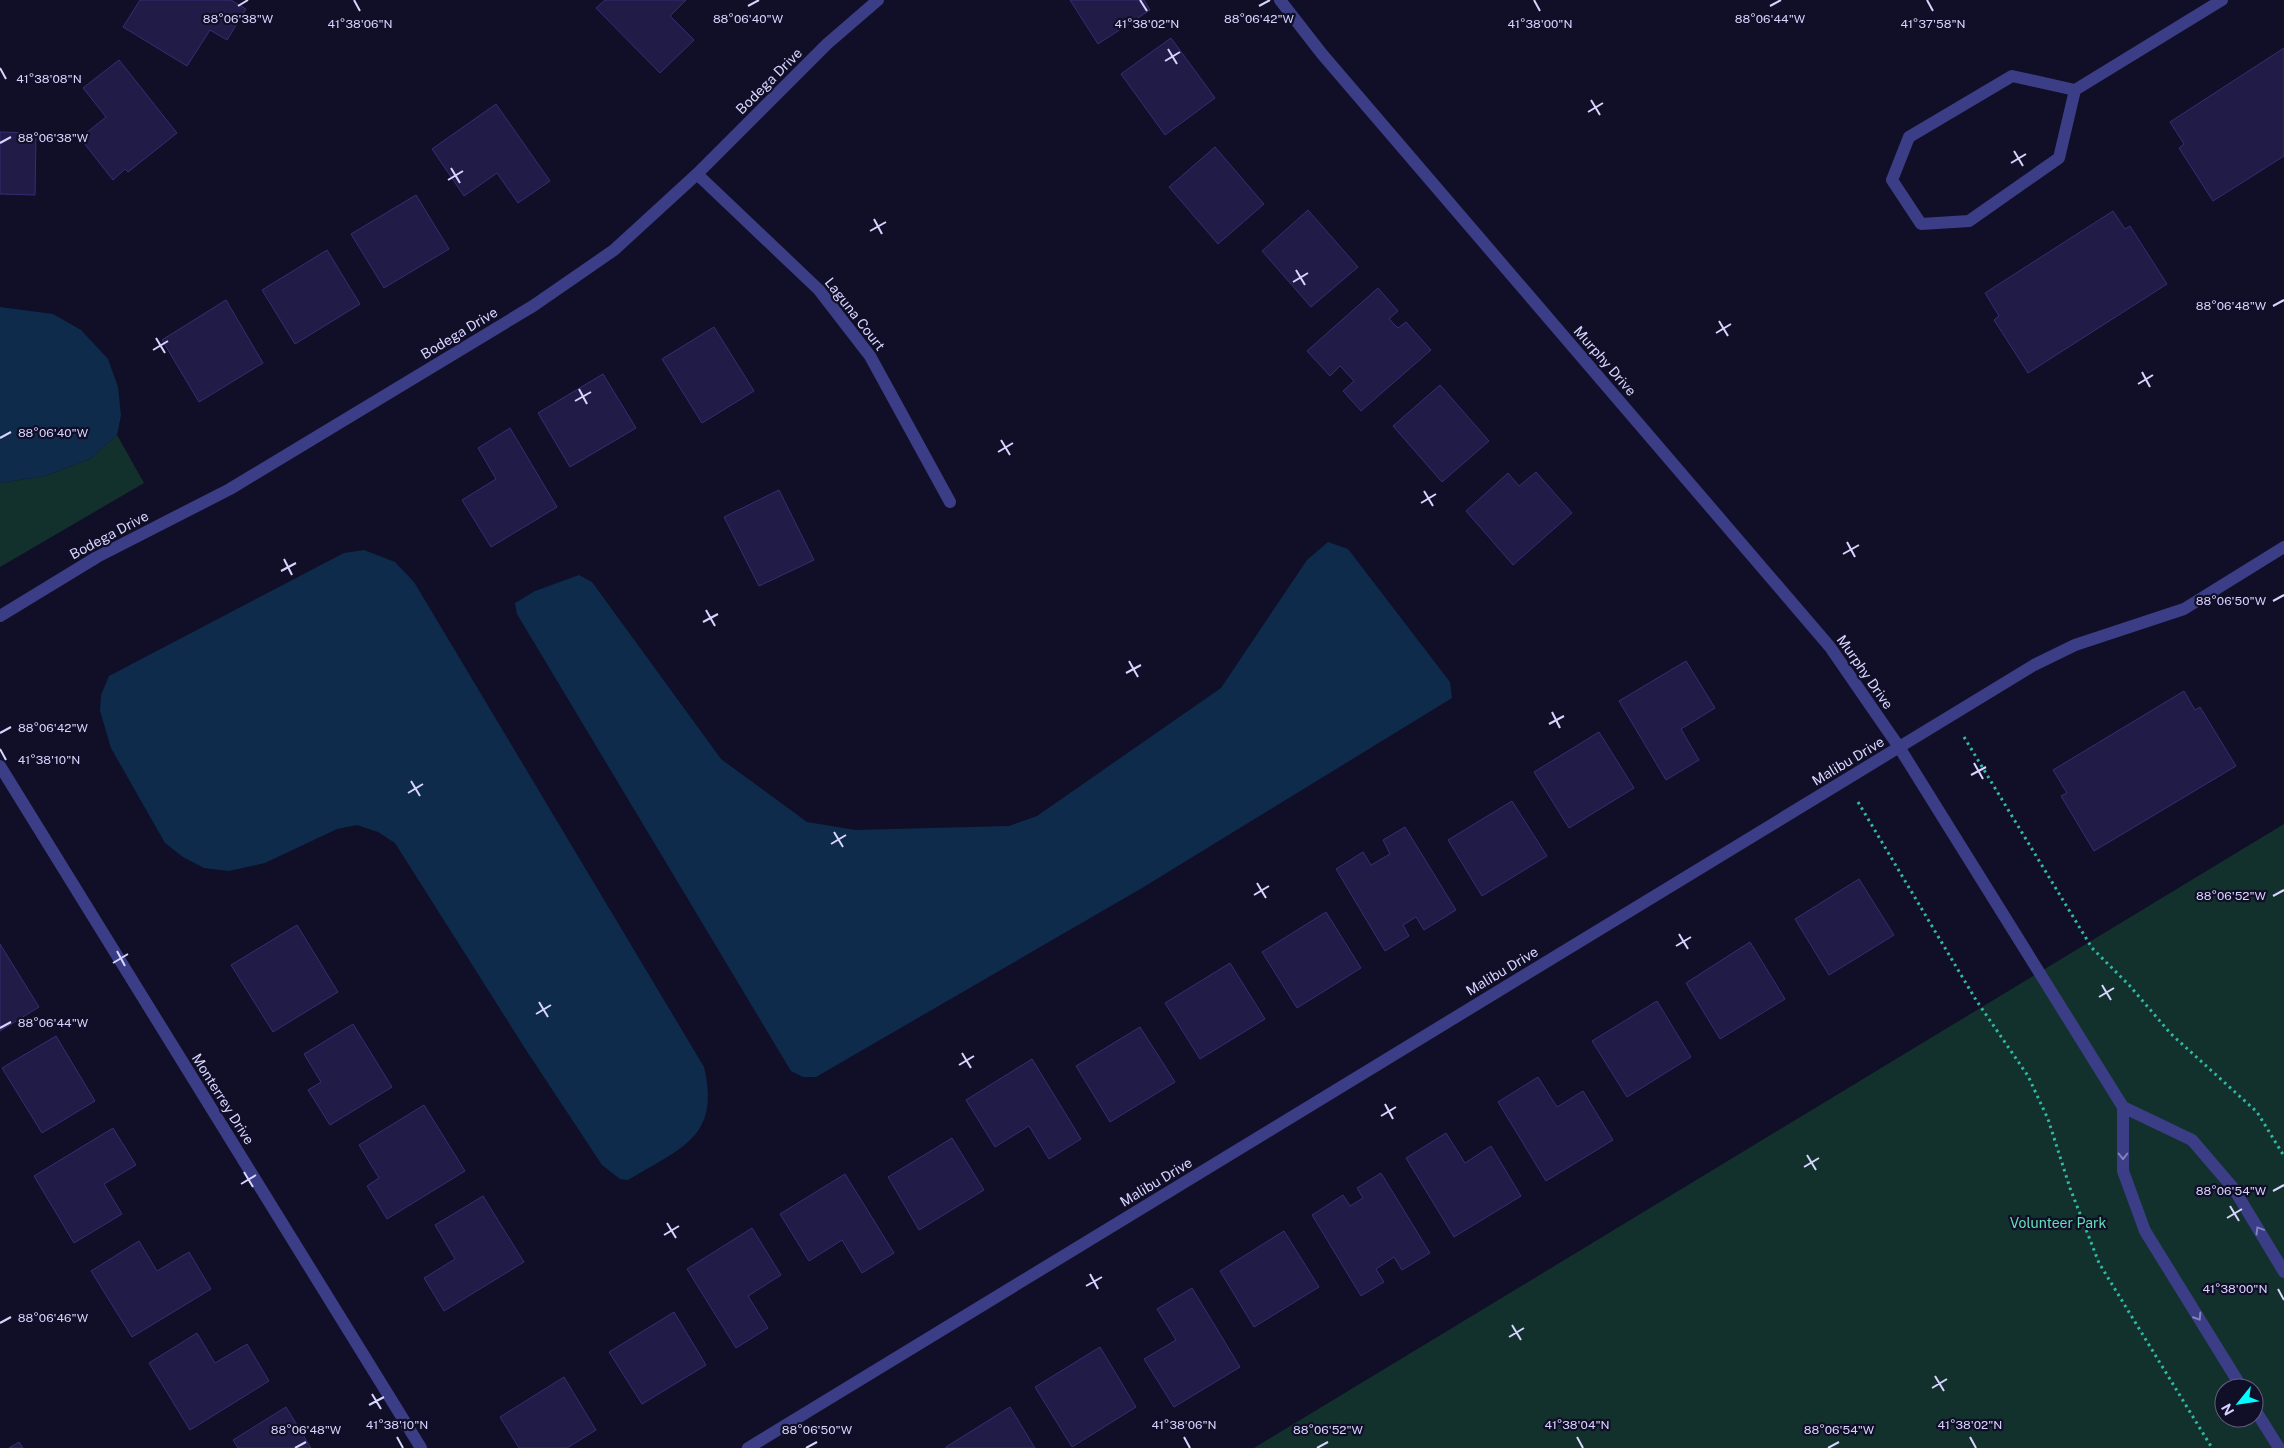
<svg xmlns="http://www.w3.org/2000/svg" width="2284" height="1448" viewBox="0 0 2284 1448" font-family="'Public Sans',sans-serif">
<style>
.green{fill:#12312d;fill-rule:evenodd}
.water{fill:#0e2b4c}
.building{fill:#211b48;stroke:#352e74}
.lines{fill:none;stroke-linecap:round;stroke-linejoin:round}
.path{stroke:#30b9a5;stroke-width:3;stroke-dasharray:2.5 4;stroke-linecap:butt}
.minor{stroke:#3b3e86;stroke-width:12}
.oneway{stroke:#8182bc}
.ticks{fill:none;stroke:#d7d5ff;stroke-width:2}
.labels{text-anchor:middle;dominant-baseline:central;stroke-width:4.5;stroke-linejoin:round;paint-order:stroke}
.street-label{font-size:14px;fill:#d7d5ff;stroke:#110f27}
.park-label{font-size:14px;fill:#60e0b5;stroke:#110f27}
.ticks-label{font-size:12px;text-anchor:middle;fill:#d7d5ff;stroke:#110f27;stroke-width:4.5;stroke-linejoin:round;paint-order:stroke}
</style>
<rect width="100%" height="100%" fill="#110f27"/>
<g class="green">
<path d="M117,435L144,483L0,567V483L45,476L90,459Z"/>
<path d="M2284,824V1448H1254ZM2224,1388H2254V1418H2224Z"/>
</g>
<g class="water">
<path d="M0,307L53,314L81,330L108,359L118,387L121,415L117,435L90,459L45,476L0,483Z"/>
<path d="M1328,542L1348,549L1450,682L1452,698L1142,888L816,1077H803L791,1071L517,614L515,603L535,591L579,575L592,582L721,759L807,822L855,830L1009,826L1037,816L1221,688L1307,560Z"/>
<path d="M364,550L395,562L414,582L704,1067C721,1138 680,1148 628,1180L620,1179L602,1165L528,1053L395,843L378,832L357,825L337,829L265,863L229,871L204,868L183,857L165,843L111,748L100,711L101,695L109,676L344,553Z"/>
</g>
<g class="building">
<path d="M140,0H231L246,9L227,40L210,30L187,66L123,27Z"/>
<path d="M605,0H686L670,16L694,40L660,73L596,8Z"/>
<path d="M1070,0H1144L1150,10L1098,44Z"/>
<path d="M1171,38L1215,98L1165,135L1121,74Z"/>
<path d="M2284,48V156L2213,201L2179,148L2184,144L2170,122Z"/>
<path d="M119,60L177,133L128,172L125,169L113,180L80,138L106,117L83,88Z"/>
<path d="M496,104L550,181L518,203L497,173L464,196L432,149Z"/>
<path d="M0,132L36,133L35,195L0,194Z"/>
<path d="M1215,147L1264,204L1218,244L1169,187Z"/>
<path d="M416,195L449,249L384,288L351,234Z"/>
<path d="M1308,210L1358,267L1311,307L1262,251Z"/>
<path d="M2113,211L2125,229L2130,226L2167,284L2028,373L1994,320L1999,316L1985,293Z"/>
<path d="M327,250L360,304L295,344L262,290Z"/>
<path d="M1378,288L1398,311L1389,319L1398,328L1406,322L1431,350L1361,411L1343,391L1354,381L1340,366L1330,376L1307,351Z"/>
<path d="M226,300L263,363L199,402L162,340Z"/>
<path d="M714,327L754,391L702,423L662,359Z"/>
<path d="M603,374L636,428L570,467L538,413Z"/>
<path d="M1440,385L1489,441L1442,482L1393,426Z"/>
<path d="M510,428L557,507L491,547L462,500L496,479L478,448Z"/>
<path d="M1536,472L1572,513L1513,565L1466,511L1508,473L1519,486Z"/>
<path d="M779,490L814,560L759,586L724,517Z"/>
<path d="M1686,661L1715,708L1681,729L1699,760L1666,780L1619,701Z"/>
<path d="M2184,691L2195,710L2200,707L2236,766L2094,851L2061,796L2067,793L2053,770Z"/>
<path d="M1599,732L1634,788L1569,828L1534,772Z"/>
<path d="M1512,801L1547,856L1482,896L1448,840Z"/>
<path d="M1405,827L1456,910L1424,930L1416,917L1403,925L1409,936L1385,951L1336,869L1363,852L1371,865L1390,854L1383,840Z"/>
<path d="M1859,879L1894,935L1829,975L1795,919Z"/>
<path d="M1326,912L1361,968L1297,1008L1262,952Z"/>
<path d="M297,925L338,992L273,1032L231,965Z"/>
<path d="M1750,942L1785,999L1720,1039L1686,983Z"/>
<path d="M0,944L39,1007L0,1031Z"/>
<path d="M1230,963L1265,1019L1200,1059L1165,1003Z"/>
<path d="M1657,1001L1691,1057L1627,1097L1592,1041Z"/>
<path d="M353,1024L392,1087L330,1125L308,1090L321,1082L304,1054Z"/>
<path d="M1140,1027L1175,1082L1110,1122L1076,1066Z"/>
<path d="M56,1036L95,1101L42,1133L2,1068Z"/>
<path d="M1032,1059L1081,1139L1049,1159L1029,1126L995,1147L966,1100Z"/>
<path d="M1538,1077L1557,1107L1583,1091L1613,1140L1546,1181L1498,1102Z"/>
<path d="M424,1105L465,1171L387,1219L367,1186L379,1178L359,1145Z"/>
<path d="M113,1128L136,1165L104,1184L122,1214L74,1243L34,1176Z"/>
<path d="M1446,1133L1465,1163L1491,1146L1521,1196L1454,1237L1406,1158Z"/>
<path d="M952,1138L984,1190L919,1230L888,1177Z"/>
<path d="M1381,1173L1430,1253L1402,1270L1394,1257L1376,1269L1384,1282L1361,1296L1312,1215L1343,1195L1350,1206L1363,1198L1357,1188Z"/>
<path d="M845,1174L894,1253L862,1273L842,1240L809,1261L780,1214Z"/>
<path d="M483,1196L524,1262L444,1311L424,1278L455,1259L435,1225Z"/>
<path d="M752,1228L781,1275L748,1296L768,1328L736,1348L687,1269Z"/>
<path d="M1284,1231L1319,1287L1254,1327L1220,1271Z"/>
<path d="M139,1241L157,1271L189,1252L211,1289L132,1337L91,1271Z"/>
<path d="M1192,1288L1240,1367L1174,1407L1144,1359L1176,1340L1157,1309Z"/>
<path d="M674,1312L706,1365L642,1404L609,1352Z"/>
<path d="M197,1333L215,1363L247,1344L269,1381L190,1430L149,1363Z"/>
<path d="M1100,1347L1136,1407L1072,1447L1035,1387Z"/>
<path d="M564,1377L596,1430L567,1448H519L500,1417Z"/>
<path d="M286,1407L311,1448H238L233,1440Z"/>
<path d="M1010,1407L1035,1448H946V1447Z"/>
<path d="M19,1442L23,1448H9Z"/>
</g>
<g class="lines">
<g class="path">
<path d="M1964,737L2092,948L2129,985L2171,1034L2257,1112L2284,1156"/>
<path d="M1858,802L1976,1000L2028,1076L2048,1119L2070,1188L2099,1263L2212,1448"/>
</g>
<g class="minor">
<path d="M1280,0L1322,54L1830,647L1899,747L2123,1107V1171L2145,1231L2242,1388"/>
<path d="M2075,90L2059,158L1969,221L1921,224L1892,180L1909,137L2012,76L2075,90L2222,0"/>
<path d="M697,174L819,290L870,356L950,502"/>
<path d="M0,616L97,557L230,489L533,306L614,250L697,174L827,44L878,0"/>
<path d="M0,766L421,1448"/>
<path d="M2123,1107L2192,1140L2234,1189L2284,1272"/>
<path d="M2254,1408L2279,1448"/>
<path d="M748,1448L2034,665L2075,645L2184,609L2284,547"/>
</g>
</g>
<defs><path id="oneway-chevron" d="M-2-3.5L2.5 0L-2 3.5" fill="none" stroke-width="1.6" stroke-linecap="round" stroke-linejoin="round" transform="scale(1.25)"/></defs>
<g class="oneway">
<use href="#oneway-chevron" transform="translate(2123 1156) rotate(90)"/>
<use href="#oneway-chevron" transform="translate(2259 1230) rotate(-121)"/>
<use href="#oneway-chevron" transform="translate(2198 1317) rotate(58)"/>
</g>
<path class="ticks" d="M354,0L360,11M1140,0L1147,11M1534,0L1540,11M1927,0L1933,11M238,6L248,0M748,6L759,0M1259,6L1270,0M1770,6L1781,0M1168,49L1177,64M1165,61L1180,52M0,68L6,79M1591,100L1600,115M1588,112L1603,103M0,143L11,137M2014,151L2023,166M2011,163L2026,154M451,168L460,183M448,180L463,171M874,219L882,234M870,231L886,222M1296,270L1305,285M1293,282L1308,273M2273,306L2284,300M1719,321L1728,336M1716,333L1731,324M156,338L165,353M153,350L168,341M2142,372L2150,387M2138,384L2153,375M579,389L587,404M575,401L591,392M0,438L11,432M1001,440L1010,455M998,452L1013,443M1424,491L1433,506M1421,503L1436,494M1847,542L1855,557M1843,554L1859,545M284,559L292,575M281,571L296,563M2273,601L2284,595M706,610L715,626M703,622L718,614M1129,661L1138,677M1126,673L1141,665M1552,712L1560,728M1549,724L1564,716M0,733L11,727M0,749L6,760M1974,763L1983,779M1971,775L1986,767M411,781L420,796M408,793L423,784M834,832L843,847M831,844L846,835M1257,883L1266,898M1254,895L1269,886M2273,896L2284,890M1679,934L1688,949M1676,946L1691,937M117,951L125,966M113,963L128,954M2102,985L2111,1000M2099,997L2114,988M539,1002L548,1017M536,1014L551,1005M0,1028L11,1022M962,1053L971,1068M959,1065L974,1056M1385,1104L1393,1119M1381,1116L1396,1107M1807,1155L1816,1170M1804,1167L1819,1158M244,1172L253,1187M241,1184L256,1175M2273,1191L2284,1185M2230,1206L2239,1221M2227,1218L2242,1209M667,1223L676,1238M664,1235L679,1226M1090,1274L1098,1289M1086,1286L1102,1277M2278,1289L2284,1300M0,1323L11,1317M1512,1325L1521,1340M1509,1337L1524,1328M1935,1376L1944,1391M1932,1388L1947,1379M372,1394L381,1409M369,1405L384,1397M397,1437L403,1448M1184,1437L1190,1448M1577,1437L1583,1448M1970,1437L1976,1448M295,1448L306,1442M806,1448L817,1442M1317,1448L1328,1442M1828,1448L1839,1442"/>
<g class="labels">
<g class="street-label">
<text transform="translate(769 81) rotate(-45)">Bodega Drive</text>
<text transform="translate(855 314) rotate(52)">Laguna Court</text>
<text transform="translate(459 333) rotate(-31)">Bodega Drive</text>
<text transform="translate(1605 361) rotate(49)">Murphy Drive</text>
<text transform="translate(109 535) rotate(-28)">Bodega Drive</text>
<text transform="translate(1865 672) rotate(55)">Murphy Drive</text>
<text transform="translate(1848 761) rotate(-31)">Malibu Drive</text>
<text transform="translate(1502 971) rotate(-31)">Malibu Drive</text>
<text transform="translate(223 1099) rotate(58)">Monterrey Drive</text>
<text transform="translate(1156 1182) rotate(-31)">Malibu Drive</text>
</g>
<g class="park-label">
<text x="2058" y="1223">Volunteer Park</text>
</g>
</g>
<g class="ticks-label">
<text x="238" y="23">88°06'38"W</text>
<text x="748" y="23">88°06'40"W</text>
<text x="1259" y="23">88°06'42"W</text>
<text x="1770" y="23">88°06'44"W</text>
<text x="360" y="28">41°38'06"N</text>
<text x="1147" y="28">41°38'02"N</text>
<text x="1540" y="28">41°38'00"N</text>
<text x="1933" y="28">41°37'58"N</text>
<text x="49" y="83">41°38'08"N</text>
<text x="53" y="142">88°06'38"W</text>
<text x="2231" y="310">88°06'48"W</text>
<text x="53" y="437">88°06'40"W</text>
<text x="2231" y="605">88°06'50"W</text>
<text x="53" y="732">88°06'42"W</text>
<text x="49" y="764">41°38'10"N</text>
<text x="2231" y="900">88°06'52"W</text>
<text x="53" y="1027">88°06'44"W</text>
<text x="2231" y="1195">88°06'54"W</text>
<text x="2235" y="1293">41°38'00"N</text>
<text x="53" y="1322">88°06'46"W</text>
<text x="397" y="1429">41°38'10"N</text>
<text x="1184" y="1429">41°38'06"N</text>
<text x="1577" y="1429">41°38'04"N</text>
<text x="1970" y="1429">41°38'02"N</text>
<text x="306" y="1434">88°06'48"W</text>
<text x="817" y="1434">88°06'50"W</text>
<text x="1328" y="1434">88°06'52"W</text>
<text x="1839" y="1434">88°06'54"W</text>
</g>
<g transform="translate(2239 1403) rotate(240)"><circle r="24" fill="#110f27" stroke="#605e7d"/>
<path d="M0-4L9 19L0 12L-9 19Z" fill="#02fbfe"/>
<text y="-8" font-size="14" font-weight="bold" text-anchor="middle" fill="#d7d5ff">N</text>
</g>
</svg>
